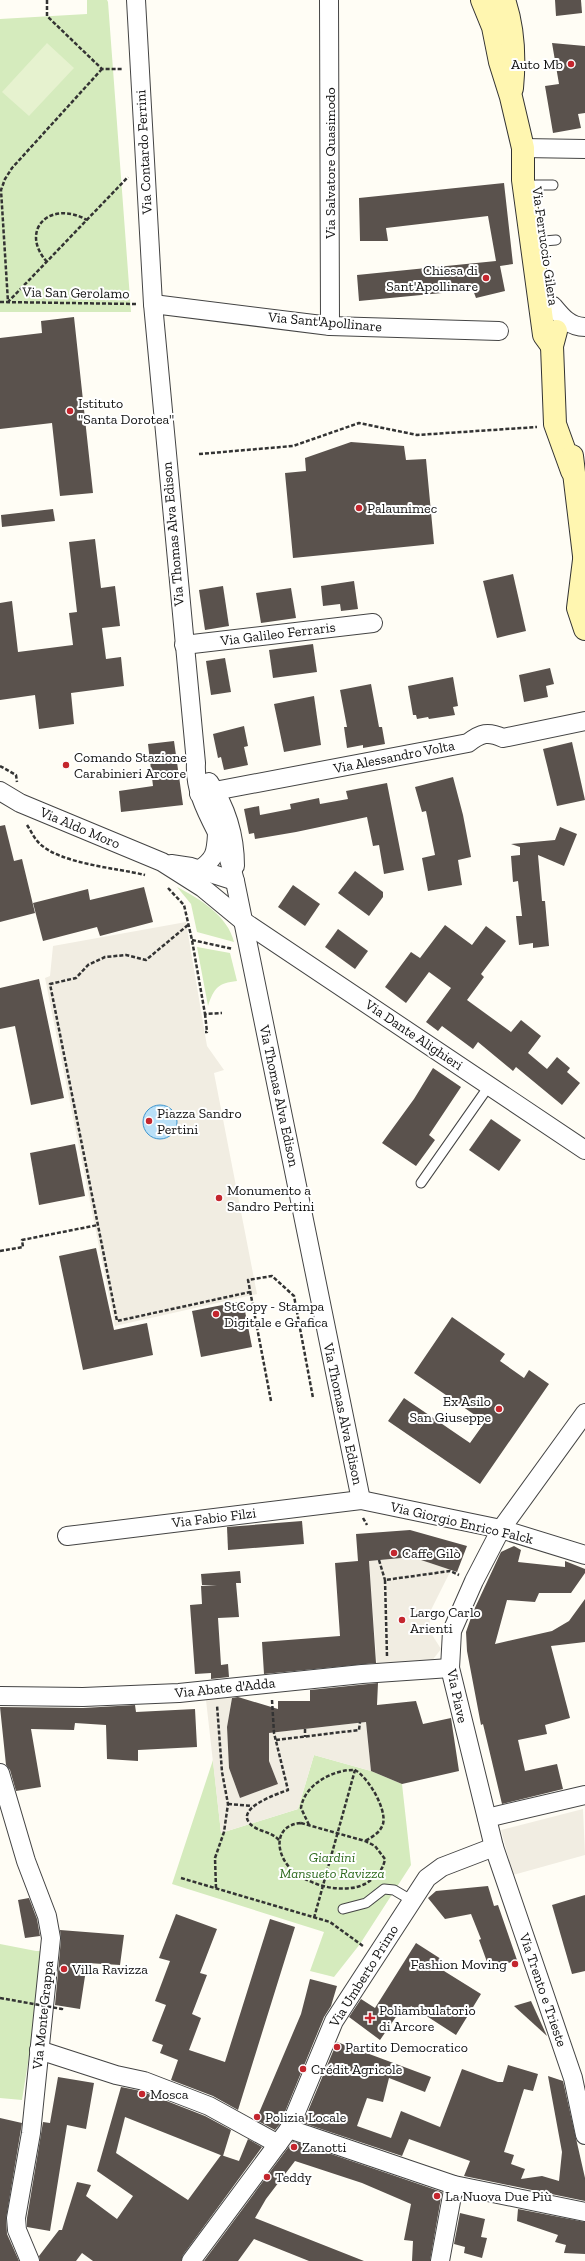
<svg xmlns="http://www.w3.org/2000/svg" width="585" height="2261" viewBox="0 0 585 2261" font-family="'Zilla Slab',serif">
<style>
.green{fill:#d5ebbd}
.pitch{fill:#e6f2cf}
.plaza{fill:#f1ede2}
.water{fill:#b9e0f7;stroke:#3f96cf}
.building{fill:#5a524d}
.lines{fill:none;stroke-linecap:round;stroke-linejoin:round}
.service-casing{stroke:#444;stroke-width:11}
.minor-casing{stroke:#444;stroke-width:20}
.secondary-casing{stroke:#333;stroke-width:24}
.path{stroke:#333;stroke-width:2.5;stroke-dasharray:4 2;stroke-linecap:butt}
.service{stroke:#fff;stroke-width:9}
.minor{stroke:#fff;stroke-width:18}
.secondary{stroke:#fff6b0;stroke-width:22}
.path-bridge{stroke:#333;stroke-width:2.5;stroke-dasharray:4 2;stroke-linecap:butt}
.poi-dot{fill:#c4262e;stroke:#fff;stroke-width:1.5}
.labels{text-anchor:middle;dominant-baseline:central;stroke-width:4;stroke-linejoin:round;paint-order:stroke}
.poi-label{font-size:14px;fill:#111;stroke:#fff;text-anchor:start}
.street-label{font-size:14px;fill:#111;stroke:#fff}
.park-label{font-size:14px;font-style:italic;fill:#2f6b1f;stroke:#fff}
</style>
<rect width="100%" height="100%" fill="#fffdf5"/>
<g class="green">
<path d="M87,0H107L108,2L131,312H0V19L87,14Z"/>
<path d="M177,887C200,899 228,916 234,942L197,932L191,904Z"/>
<path d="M197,947L230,953L237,981C218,983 214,988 208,1006Z"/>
<path d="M314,1755L371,1771L402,1784L411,1865L360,1944L334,1977L310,1971L324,1932L172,1884L213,1760L221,1833L298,1809Z"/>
<path d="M0,1944L36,1951H46L22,2100L0,2098Z"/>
</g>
<path class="pitch" d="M47,43L74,68L29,116L2,92Z"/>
<g class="plaza">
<path d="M186,922L207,1046L224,1070L214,1073L257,1294L115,1326L45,978L50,976L53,946Z"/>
<path d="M412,1557L451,1570L431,1610L429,1630L441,1649L431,1662L377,1667L369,1561Z"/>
<path d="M232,1696L227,1727L229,1768L240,1798L278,1784L269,1761V1733L366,1722L371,1771L314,1755L298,1809L221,1833L206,1700Z"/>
<path d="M583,1809L585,1855L513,1875L501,1830Z"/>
</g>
<circle class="water" cx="160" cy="1122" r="17"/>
<g class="building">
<path d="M555,0H581L582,13L556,16Z"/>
<path d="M552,43L585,46V113L578,114L581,128L553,133L545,86L559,84Z"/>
<path d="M504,183L513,264L500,266L505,291L476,298L473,290L359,301L357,275L496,261L488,216L386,228L388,241H360L359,198Z"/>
<path d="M74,317L93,493L60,496L52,423L0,429V338L42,333L41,321Z"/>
<path d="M351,442L404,446L406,460L426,459L434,544L293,558L285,473L306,471L305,458Z"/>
<path d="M53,509L55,521L2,527L1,515Z"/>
<path d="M95,539L101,588L115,586L120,626L102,628L106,659L121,657L124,686L71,693L74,724L39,729L35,695L0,700V603L12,601L18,652L73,645L69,613L77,612L69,542Z"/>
<path d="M513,574L526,631L497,638L483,581Z"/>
<path d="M354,581L358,609L341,611L340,604L323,606L321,586Z"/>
<path d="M223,586L229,626L205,630L199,590Z"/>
<path d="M291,588L296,618L261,623L256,593Z"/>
<path d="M313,644L317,672L273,678L269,650Z"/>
<path d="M225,658L231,692L211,695L206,661Z"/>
<path d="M550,668L554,684L546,686L548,697L524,702L519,675Z"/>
<path d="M453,677L458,706L453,707L455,715L429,719L428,717L417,719L416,715H413L408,686Z"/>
<path d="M371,684L379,727H382L385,744L363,748V745L347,748L344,727H347L340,690Z"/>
<path d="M314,696L321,745L284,752L274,704Z"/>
<path d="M244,726L248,746L244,747L248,765L224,770L221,757L218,758L213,734Z"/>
<path d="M174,741L183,805L121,812L119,791L153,786L148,744Z"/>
<path d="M572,742L585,800L557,806L543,749Z"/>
<path d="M453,777L463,815L471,857L458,860L462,885L428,891L422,858L435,855L426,811L422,812L415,787Z"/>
<path d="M387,783L404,870L384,874L379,845L373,846L367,817L296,832L255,839L254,833L249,834L244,809L259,806L260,815L291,809L290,804L319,798L320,804L348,799L346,791Z"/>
<path d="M5,825L14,861L22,859L35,913L0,922V826Z"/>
<path d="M560,827L577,834L564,866L538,855L542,901H545L549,946L533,948V943L519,945L516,916H522L518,881L513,882L511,856L520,855V847L511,844L555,840Z"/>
<path d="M355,871L383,892V897L369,916L338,893Z"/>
<path d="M293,885L320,904L305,926L278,907Z"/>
<path d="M144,887L153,922L100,936L97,927L43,941L33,903L88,889L90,900Z"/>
<path d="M445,925L472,945L486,926L506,941L481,974L484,977L467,1000L511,1032L521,1020L541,1036L528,1053L547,1069L557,1057L570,1068L567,1072L580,1083L562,1105L516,1067L513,1071L478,1042L473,1049L442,1026L438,1031L426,1022L451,988L429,972L406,1003L385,987L411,952L420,958Z"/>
<path d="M338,929L368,951L355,969L325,947Z"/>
<path d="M39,979L64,1098L31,1105L15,1026L0,1029V988Z"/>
<path d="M433,1068L461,1087L429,1135L435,1140L416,1166L382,1143L414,1099Z"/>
<path d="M491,1119L521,1140L499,1171L469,1150Z"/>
<path d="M75,1144L85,1196L39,1205L30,1153Z"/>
<path d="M96,1248L114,1330L147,1323L153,1355L83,1370L59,1256Z"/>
<path d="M243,1301L252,1347L201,1357L192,1311Z"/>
<path d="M452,1317L505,1354L500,1361L524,1378L529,1370L549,1384L480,1484L388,1421L404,1398L470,1443L485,1422L414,1373Z"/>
<path d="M302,1521L304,1544L228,1550L227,1527Z"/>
<path d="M410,1530L467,1546L457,1572L412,1557L369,1561L376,1663L264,1674L262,1642L340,1636L335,1563L358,1561L356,1534Z"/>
<path d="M514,1546L521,1550L518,1562L565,1567V1561L585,1569V1573L571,1593H539L535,1602L507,1600L495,1644L552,1631L569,1621L585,1599V1642L551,1646L570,1718L545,1725L547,1734L518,1740L525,1771L557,1764L563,1789L502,1804L483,1724L481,1725L467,1651L466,1632L473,1612L501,1552Z"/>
<path d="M240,1571L241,1583H236L239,1617L218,1618L221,1665L228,1664L229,1677L211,1679V1673L195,1674L190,1605L202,1604L201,1586L217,1585H202L201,1574Z"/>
<path d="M378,1683L377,1705L416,1701L423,1724L451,1718L459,1771L402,1784L371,1771L366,1722L269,1733V1761L278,1784L240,1798L229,1768L227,1727L232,1698L238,1697L278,1709V1701H310V1690Z"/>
<path d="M135,1705L136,1712L195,1709L197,1747L138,1750V1761L107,1759L106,1725L75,1723L74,1730L31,1729L41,1787L16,1791L10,1770L6,1765L0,1707L83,1708Z"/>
<path d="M488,1886L494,1906L498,1905L517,1960L490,1970L479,1940L481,1939L471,1914L445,1919L428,1898L436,1891Z"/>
<path d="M585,1895V1971L572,1974L552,1905Z"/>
<path d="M29,1898L37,1919L40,1936L25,1938L18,1900Z"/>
<path d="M176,1914L217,1929L200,1973L207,1975L192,2014L201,2018L189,2050L225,2062L270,1919L295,1927L238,2110L213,2096L171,2080L178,2060L160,2053L163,2045L152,2041L166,2005L155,2001L170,1961L159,1958Z"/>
<path d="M60,1930L124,1935L120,1965L87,1963L80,2009L55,2005L61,1939Z"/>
<path d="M416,1943L441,1959L436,1966L481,1994L456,2035L411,2006L406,2015L400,2011L380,2040L349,2017L361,1999L375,2008Z"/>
<path d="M310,1979L337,1986L331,2006L324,2017L280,2124L275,2130L256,2120L301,2014Z"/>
<path d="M531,2001L547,2036L514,2006Z"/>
<path d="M337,2042L431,2077L425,2092L389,2078L383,2102L367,2098L357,2126L391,2138L401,2111L440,2127L462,2069L498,2082H503L508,2065L538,2074L533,2091L524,2089L504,2152L514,2155L511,2164L525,2169L521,2179L542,2176L559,2181L562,2152L548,2076L563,2081L585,2178V2201L464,2176L470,2161L409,2139L402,2156L303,2123Z"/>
<path d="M58,2077L94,2083L86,2129L67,2125L50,2231L27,2227V2218L43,2122L50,2123Z"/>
<path d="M121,2087L141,2091L205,2116L231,2130L223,2156L125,2117L116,2153L188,2200L221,2155L239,2161L248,2139L262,2147L183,2255L181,2261H93L82,2253L76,2261H40L39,2256L59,2230H62L77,2182L91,2185L86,2196L117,2219L133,2196L97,2171Z"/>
<path d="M0,2118L22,2123L6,2219L7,2234L19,2261H0Z"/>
<path d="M293,2141L442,2192L430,2261H412L413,2241L404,2240L411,2204L362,2183L295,2161L266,2199L255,2218L364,2261H309L254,2239L238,2261H204Z"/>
<path d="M518,2209L585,2222V2254L564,2253L566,2245L555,2242L558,2235L517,2221Z"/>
<path d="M460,2213L485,2219L481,2237L487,2238L482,2258L464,2253L465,2247L454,2244Z"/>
</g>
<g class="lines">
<g class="service-casing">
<g id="service">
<path d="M536,185H553"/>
<path d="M544,241L556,240"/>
<path d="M421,1183L489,1086"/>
<path d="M343,1909L366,1903L384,1889L394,1890L411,1900"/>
</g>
</g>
<g class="minor-casing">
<g id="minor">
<path d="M136,0L153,304L196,763C194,796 213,822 226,851C230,860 232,871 235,881L361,1500"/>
<path d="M329,0L330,326"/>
<path d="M523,148L585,149"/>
<path d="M153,304L330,326L499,331"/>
<path d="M553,306C562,317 570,327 585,327"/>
<path d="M184,645L373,623"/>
<path d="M209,782C227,808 235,835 235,866"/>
<path d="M0,791L20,803L162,862L203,888L243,921L585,1150"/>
<path d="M199,794L468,743C481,733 488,731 503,738L585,721"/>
<path d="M171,864L191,867L235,881"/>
<path d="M199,870C215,859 216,853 217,834"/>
<path d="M585,1413L501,1529L474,1581L452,1631L450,1668L494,1847L573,2078L585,2135"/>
<path d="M67,1536L361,1500L501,1529L585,1555"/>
<path d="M0,1696L83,1697L179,1693L362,1674L450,1668"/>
<path d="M0,1773L26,1861L47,1916L51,1938L31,2133L16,2218L17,2230L30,2261"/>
<path d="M487,1818L585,1795"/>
<path d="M39,2050L116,2075L144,2081L209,2106L278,2144"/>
<path d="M289,2129L454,2185L585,2212"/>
<path d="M191,2261L289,2129L334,2021L427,1878L442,1867L494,1847"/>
<path d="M440,2261L454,2185"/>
</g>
</g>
<g class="secondary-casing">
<g id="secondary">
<path d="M482,0L493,27L500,62L511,97L523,148V180L544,335L552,346"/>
<path d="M504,0C514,29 515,57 512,88"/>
<path d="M556,331L552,346L555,424L572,471"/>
<path d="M572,456L585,564"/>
<path d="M584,560L578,608L585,629"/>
</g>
</g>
<g class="path">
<path d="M47,0V16L102,69H122"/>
<path d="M102,69L12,168L5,179L1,190L8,302L128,177"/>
<path d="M47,262C19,231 49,199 87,220"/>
<path d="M0,302L136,304"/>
<path d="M199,454L293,446L359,423L417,435L537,427"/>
<path d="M0,766L16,775L17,782"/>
<path d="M27,825C31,831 34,838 39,843C60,864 117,868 145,875"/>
<path d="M168,888L184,905L192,940L205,1014L222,1013"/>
<path d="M188,925L146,960L126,955L105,957L88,965L76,978L50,984L117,1321L250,1292"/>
<path d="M192,940L233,949"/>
<path d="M205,1014L207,1032H205"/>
<path d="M0,1251L23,1247L22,1240L98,1225"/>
<path d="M271,1401L248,1280L272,1276L294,1296L313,1398"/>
<path d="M363,1518L367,1525"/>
<path d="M379,1560L385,1580"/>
<path d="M387,1656L385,1580L450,1571L459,1575"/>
<path d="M272,1700L274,1733L288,1790C277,1794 229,1810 254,1827C262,1832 271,1832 279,1840"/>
<path d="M305,1729V1737"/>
<path d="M276,1740L359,1730L360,1722"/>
<path d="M228,1804L252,1806"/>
<path d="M301,1823L365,1841L375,1846L385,1859C383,1871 375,1878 365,1884C342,1895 307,1885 290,1868C275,1852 274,1825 301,1823Z"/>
<path d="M309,1825L301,1808C304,1785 333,1769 355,1770C368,1777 387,1809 383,1824C380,1833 372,1837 365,1841"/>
<path d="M181,1878L330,1922L363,1946"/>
<path d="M216,1888L215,1858L224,1832L228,1804L222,1772L217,1705"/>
<path d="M314,1918L355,1770"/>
</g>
<use href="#service" class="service"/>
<use href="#minor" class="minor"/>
<use href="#secondary" class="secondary"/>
<path class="path-bridge" d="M0,1998L62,2009V2006"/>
</g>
<g class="poi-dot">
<circle cx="571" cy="64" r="4"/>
<circle cx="486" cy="278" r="4"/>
<circle cx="70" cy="411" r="4"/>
<circle cx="359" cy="508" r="4"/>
<circle cx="66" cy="765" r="4"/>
<circle cx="149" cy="1121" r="4"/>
<circle cx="219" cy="1198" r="4"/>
<circle cx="216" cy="1314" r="4"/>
<circle cx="499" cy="1409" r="4"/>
<circle cx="394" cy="1553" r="4"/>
<circle cx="402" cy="1620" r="4"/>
<circle cx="515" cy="1964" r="4"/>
<circle cx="64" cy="1969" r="4"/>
<path d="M368 2012h4v4h4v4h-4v4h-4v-4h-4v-4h4z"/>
<circle cx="337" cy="2047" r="4"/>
<circle cx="303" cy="2069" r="4"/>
<circle cx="142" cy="2094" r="4"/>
<circle cx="257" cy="2117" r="4"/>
<circle cx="294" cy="2147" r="4"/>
<circle cx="267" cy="2177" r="4"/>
<circle cx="437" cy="2196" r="4"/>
</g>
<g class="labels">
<g class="poi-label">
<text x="563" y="64" text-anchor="end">Auto Mb</text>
<text x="478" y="270" text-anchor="end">Chiesa di<tspan x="478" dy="16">Sant'Apollinare</tspan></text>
<text x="78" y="403">Istituto<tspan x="78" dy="16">"Santa Dorotea"</tspan></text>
<text x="367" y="508">Palaunimec</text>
<text x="74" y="757">Comando Stazione<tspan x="74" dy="16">Carabinieri Arcore</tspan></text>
<text x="157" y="1113">Piazza Sandro<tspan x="157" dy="16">Pertini</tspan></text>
<text x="227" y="1190">Monumento a<tspan x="227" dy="16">Sandro Pertini</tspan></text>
<text x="224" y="1306">StCopy - Stampa<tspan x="224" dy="16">Digitale e Grafica</tspan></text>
<text x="491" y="1401" text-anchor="end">Ex Asilo<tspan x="491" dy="16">San Giuseppe</tspan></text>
<text x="402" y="1553">Caffe Gilò</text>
<text x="410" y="1612">Largo Carlo<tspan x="410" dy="16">Arienti</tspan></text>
<text x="507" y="1964" text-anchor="end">Fashion Moving</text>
<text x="72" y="1969">Villa Ravizza</text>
<text x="379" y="2010">Poliambulatorio<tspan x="379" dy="16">di Arcore</tspan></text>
<text x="345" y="2047">Partito Democratico</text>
<text x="311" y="2069">Crédit Agricole</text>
<text x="150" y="2094">Mosca</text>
<text x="265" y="2117">Polizia Locale</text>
<text x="302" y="2147">Zanotti</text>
<text x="275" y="2177">Teddy</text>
<text x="445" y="2196">La Nuova Due Più</text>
</g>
<g class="street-label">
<text transform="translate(144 152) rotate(-93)">Via Contardo Ferrini</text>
<text transform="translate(330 163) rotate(-90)">Via Salvatore Quasimodo</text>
<text transform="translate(545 246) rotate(82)">Via Ferruccio Gilera</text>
<text transform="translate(76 293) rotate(1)">Via San Gerolamo</text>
<text transform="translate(325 322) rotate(5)">Via Sant'Apollinare</text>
<text transform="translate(173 534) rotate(-95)">Via Thomas Alva Edison</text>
<text transform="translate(278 634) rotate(-7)">Via Galileo Ferraris</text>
<text transform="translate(394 757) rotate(-11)">Via Alessandro Volta</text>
<text transform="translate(80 828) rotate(23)">Via Aldo Moro</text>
<text transform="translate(414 1035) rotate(34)">Via Dante Alighieri</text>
<text transform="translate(279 1096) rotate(78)">Via Thomas Alva Edison</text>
<text transform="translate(343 1414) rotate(78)">Via Thomas Alva Edison</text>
<text transform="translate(214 1518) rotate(-7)">Via Fabio Filzi</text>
<text transform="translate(462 1523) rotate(13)">Via Giorgio Enrico Falck</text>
<text transform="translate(225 1688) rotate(-6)">Via Abate d'Adda</text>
<text transform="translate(457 1696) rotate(78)">Via Piave</text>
<text transform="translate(364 1976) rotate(-58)">Via Umberto Primo</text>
<text transform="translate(543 1990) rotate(71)">Via Trento e Trieste</text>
<text transform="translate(43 2015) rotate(-84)">Via Monte Grappa</text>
</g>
<g class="park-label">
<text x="332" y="1857">Giardini<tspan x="332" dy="16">Mansueto Ravizza</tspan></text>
</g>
</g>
</svg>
